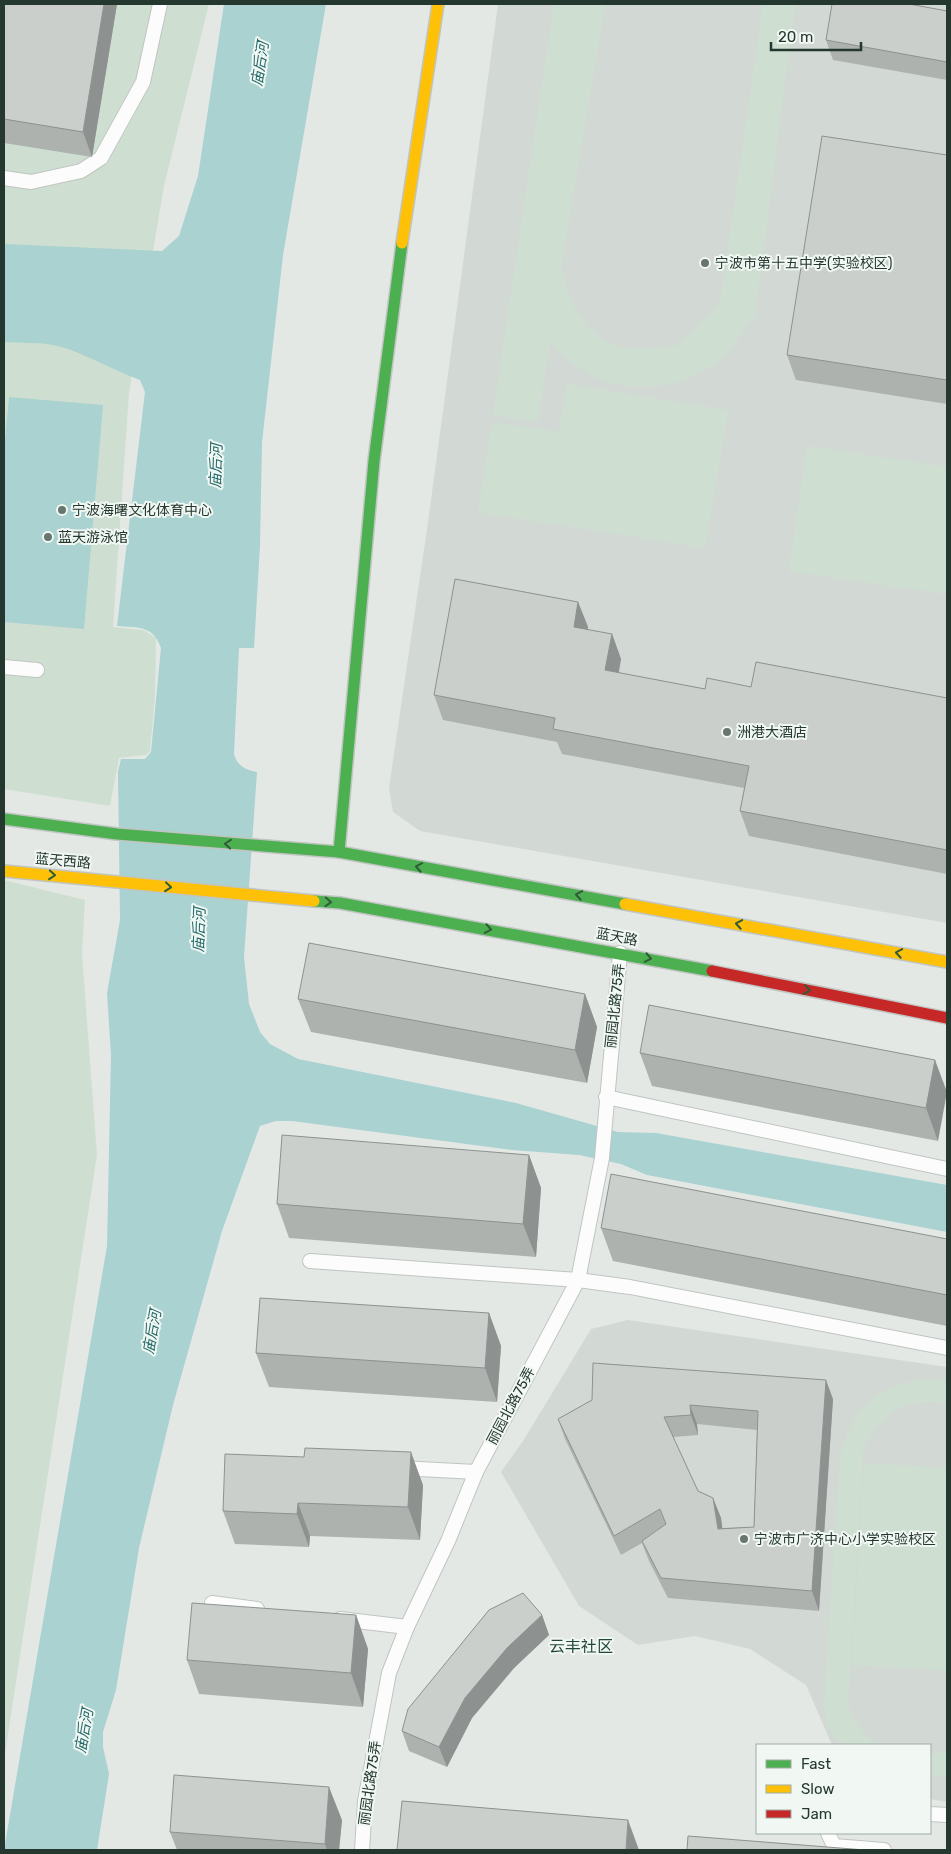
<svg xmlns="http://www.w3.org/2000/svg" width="951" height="1854" viewBox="0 0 951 1854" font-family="Rubik,'Noto Sans SC',sans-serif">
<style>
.built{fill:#d2d9d4}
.green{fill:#cedfd1}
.water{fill:#a9d2d1}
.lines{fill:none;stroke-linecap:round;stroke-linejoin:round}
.lane-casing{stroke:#c0c5c2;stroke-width:16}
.fast-casing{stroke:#c0c5c2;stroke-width:14}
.slow-casing{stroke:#c0c5c2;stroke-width:14}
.jam-casing{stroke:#c0c5c2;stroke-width:14}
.lane{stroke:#fbfcfb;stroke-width:14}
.fast{stroke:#4caf50;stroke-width:11}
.slow{stroke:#ffc107;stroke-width:11}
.jam{stroke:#c62828;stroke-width:11}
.wall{fill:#aeb2af;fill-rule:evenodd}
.shaded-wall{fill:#8d918f}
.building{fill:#cacfcc;stroke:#8d918f;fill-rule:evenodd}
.oneway{stroke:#305c39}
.poi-dot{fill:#67766f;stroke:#f1f7f3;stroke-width:2}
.labels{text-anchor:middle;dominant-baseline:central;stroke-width:4;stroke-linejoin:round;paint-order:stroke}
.poi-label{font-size:14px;fill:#24382f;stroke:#f1f7f3;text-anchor:start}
.street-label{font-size:14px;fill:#24382f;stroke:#f1f7f3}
.water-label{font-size:15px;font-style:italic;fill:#266b6c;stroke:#f1f7f3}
.quarter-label{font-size:16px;fill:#224739;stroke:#f1f7f3}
</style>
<rect width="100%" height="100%" fill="#e3e8e5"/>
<g class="built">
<path d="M498,4H947V923L420,831L393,812L389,788L428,522Z"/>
<path d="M628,1320L947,1367V1802L930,1799V1745H832L806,1685L750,1649L695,1636L638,1645L579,1606L501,1472L523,1441L591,1329Z"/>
</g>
<g class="green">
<path d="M4,4H209L164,186L129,393L113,627L143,630L156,638L155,696L150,751L146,755L119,758L110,806L4,789Z"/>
<path d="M554,4H605L561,267L567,291L577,312L588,328L605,341L625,348L653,349L680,345L720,305L763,4H795L755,315C744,331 732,349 717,362C684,390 624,395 587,373C572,364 562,353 550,341L538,422L493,415Z"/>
<path d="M567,384L728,410L705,548L478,512L492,422L559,432Z"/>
<path d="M807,446L947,467V594L789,571Z"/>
<path d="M4,880L85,900L82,953L97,1155L4,1760Z"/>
<path d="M923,1379L947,1380V1403C905,1397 881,1412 863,1449L848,1706C853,1722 865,1737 880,1745C845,1745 833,1750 824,1709L840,1457C851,1411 876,1387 923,1379Z"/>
<path d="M864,1463L947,1468V1670L852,1665Z"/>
<path d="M947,1751V1775L930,1777V1755Z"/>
</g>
<g class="water">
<path d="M224,4H326L283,255L262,442L260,545L254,648H239L234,754C237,766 246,770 257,772L244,957L249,1004L260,1032L270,1044L298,1059L516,1103L618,1132L656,1133L947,1185V1232L647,1175L621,1164L579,1155L512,1150L292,1121H276L260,1126L222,1231L173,1405L139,1548L116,1690L103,1732V1747L109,1774L97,1850H4L107,1246L111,1055L107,993L120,920L118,772L121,759H145L151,752L161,648C153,625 139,628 117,626L145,392L140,380C112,370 87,354 58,346C41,342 21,343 4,342V244L162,251L179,236L198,176Z"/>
<path d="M9,397L103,405L84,629L4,622V452Z"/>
</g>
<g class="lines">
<g class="lane-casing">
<g id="lane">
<path d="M4,178L31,182L81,171L101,158L143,82L160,4"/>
<path d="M4,667L37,670"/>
<path d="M606,1097L947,1169"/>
<path d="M310,1261L578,1280L630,1287L947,1348"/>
<path d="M400,1468L476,1472"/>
<path d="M212,1603L257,1609"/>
<path d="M340,1619L407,1627"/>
<path d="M930,1814L947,1815"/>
<path d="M828,1833L834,1846L884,1850"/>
<path d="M362,1850L365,1801L389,1673L407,1627L448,1541L476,1472L578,1280L602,1158L620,953"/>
</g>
</g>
<g class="fast-casing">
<g id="fast">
<path d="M4,819L117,834L339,852L625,904"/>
<path d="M339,852L374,461L402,243"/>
<path d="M314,901L340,903L712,971"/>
</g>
</g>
<g class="slow-casing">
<g id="slow">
<path d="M402,243L438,4"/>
<path d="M4,871L314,901"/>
<path d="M625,904L947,962"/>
</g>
</g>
<g class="jam-casing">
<path id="jam" d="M712,971L947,1018"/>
</g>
<use href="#lane" class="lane"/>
<use href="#fast" class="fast"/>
<use href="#slow" class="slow"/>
<use href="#jam" class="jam"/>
</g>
<g class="wall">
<path d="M4,4H117L92,157L4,143Z"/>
<path d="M947,11V80L833,60L826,40Z"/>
<path d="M947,155V404L796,380L787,355Z"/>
<path d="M578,602L588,627L587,630L612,634L621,659L619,673L705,689L751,687L947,698V874L749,836L740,811L744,788L562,754L557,742L443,720L434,695Z"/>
<path d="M585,994L597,1027L587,1083L311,1032L298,999Z"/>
<path d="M640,1053L935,1060L938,1141L652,1086Z"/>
<path d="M529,1155L541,1188L536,1257L289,1238L277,1204Z"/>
<path d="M601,1228L947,1239V1326L613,1261Z"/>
<path d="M489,1313L501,1346L497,1402L269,1387L256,1353Z"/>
<path d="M833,1399L819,1611L668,1598L649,1561L642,1543L621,1555L565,1439L558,1419L592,1400ZM697,1424L757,1430L754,1527L722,1528L721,1518L713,1498L698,1491L673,1437L698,1435Z"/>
<path d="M423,1485L420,1540L310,1536L309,1547L235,1544L223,1511Z"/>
<path d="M356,1615L368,1649L363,1707L199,1694L187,1660Z"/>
<path d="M542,1615L549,1635L514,1668L472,1718L447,1767L409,1751L402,1731Z"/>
<path d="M342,1820L339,1850H177L170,1832Z"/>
</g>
<g class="shaded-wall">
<path d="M104,4H117L92,157L83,132Z"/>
<path d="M578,602L588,627L583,652L574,627Z"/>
<path d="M612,634L621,659L614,695L605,670Z"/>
<path d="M585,994L597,1027L587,1083L575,1050Z"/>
<path d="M935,1060L947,1092L938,1141L926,1108Z"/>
<path d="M529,1155L541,1188L536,1257L523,1224Z"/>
<path d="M489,1313L501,1346L497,1402L485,1368Z"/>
<path d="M826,1380L833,1399L819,1611L812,1591Z"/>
<path d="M690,1405L697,1424L698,1435L691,1415Z"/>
<path d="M411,1452L423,1485L420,1540L408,1507Z"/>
<path d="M713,1498L721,1518L725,1548L718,1529Z"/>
<path d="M298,1503L310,1536L309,1547L297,1514Z"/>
<path d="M356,1615L368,1649L363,1707L351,1673Z"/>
<path d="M542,1615L549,1635L514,1668L472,1718L447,1767L439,1747L465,1698L507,1648Z"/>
<path d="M329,1787L342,1820L339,1850H327L325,1844Z"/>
<path d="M628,1820L639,1850H626Z"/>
</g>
<g class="building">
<path d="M4,4H104L83,132L4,119Z"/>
<path d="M832,4H909L947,11V62L826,40Z"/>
<path d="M822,136L947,155V380L787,355Z"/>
<path d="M455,579L578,602L574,627L612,634L605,670L705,689L707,678L751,687L756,662L947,698V850L740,811L749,766L553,729L555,718L434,695Z"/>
<path d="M309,943L585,994L575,1050L298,999Z"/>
<path d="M649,1005L935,1060L926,1108L640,1053Z"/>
<path d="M282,1135L529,1155L523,1224L277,1204Z"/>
<path d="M611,1174L947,1239V1295L601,1228Z"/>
<path d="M260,1298L489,1313L485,1368L256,1353Z"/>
<path d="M593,1363L826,1380L812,1591L661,1578L642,1541L666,1524L660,1509L614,1536L558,1419L592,1400ZM690,1405L758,1411L754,1527L718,1529L713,1498L698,1491L664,1417L691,1415Z"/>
<path d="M305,1448L411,1452L408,1507L298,1503L297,1514L223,1511L225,1454L304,1457Z"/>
<path d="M523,1593L542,1615L507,1648L465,1698L439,1747L402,1731L408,1709L489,1610Z"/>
<path d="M192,1603L356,1615L351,1673L187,1660Z"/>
<path d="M174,1775L329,1787L325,1844L170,1832Z"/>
<path d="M402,1801L628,1820L626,1850H397Z"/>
<path d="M688,1836L865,1850H687Z"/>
</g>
<defs><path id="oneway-chevron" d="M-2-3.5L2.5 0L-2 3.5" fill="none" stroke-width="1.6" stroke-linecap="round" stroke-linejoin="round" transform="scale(1.25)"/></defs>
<g class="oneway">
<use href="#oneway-chevron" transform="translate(228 844) rotate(-175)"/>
<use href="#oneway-chevron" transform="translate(419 867) rotate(-170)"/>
<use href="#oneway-chevron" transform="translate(52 875) rotate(5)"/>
<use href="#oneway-chevron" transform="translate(168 887) rotate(6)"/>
<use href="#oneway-chevron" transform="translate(579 895) rotate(-170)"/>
<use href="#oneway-chevron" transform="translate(328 902) rotate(3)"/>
<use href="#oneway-chevron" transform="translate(739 924) rotate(-170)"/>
<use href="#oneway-chevron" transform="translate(488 929) rotate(10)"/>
<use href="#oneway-chevron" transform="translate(899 953) rotate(-170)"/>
<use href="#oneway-chevron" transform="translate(648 958) rotate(11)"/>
<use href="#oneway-chevron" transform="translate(807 990) rotate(11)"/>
</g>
<g class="poi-dot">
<circle cx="705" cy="263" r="5"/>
<circle cx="62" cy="510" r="5"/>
<circle cx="48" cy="537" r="5"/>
<circle cx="727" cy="732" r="5"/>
<circle cx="744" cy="1539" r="5"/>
</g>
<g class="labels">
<g class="poi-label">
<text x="715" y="263">宁波市第十五中学(实验校区)</text>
<text x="72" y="510">宁波海曙文化体育中心</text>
<text x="58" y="537">蓝天游泳馆</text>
<text x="737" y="732">洲港大酒店</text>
<text x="754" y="1539">宁波市广济中心小学实验校区</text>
</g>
<g class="street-label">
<text transform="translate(63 861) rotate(5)">蓝天西路</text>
<text transform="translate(617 937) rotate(11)">蓝天路</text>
<text transform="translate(615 1006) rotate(-84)">丽园北路75弄</text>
<text transform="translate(511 1406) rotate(-62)">丽园北路75弄</text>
<text transform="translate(370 1783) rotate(-82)">丽园北路75弄</text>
</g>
<g class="water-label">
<text transform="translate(260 64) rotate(-81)">庙后河</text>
<text transform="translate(216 466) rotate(-88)">庙后河</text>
<text transform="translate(199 930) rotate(-88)">庙后河</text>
<text transform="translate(152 1332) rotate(-80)">庙后河</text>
<text transform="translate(84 1731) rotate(-80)">庙后河</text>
</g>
<g class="quarter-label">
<text x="581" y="1646">云丰社区</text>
</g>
</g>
<rect width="951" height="1854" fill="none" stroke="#24382f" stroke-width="10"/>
<rect x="756" y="1744" width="175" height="90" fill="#f1f7f3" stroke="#9faba5"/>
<rect x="766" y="1760" width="25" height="8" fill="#4caf50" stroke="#9faba5"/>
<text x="801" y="1769" font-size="15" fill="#24382f">Fast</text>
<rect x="766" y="1785" width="25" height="8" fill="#ffc107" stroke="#9faba5"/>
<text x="801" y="1794" font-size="15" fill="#24382f">Slow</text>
<rect x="766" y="1810" width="25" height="8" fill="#c62828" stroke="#9faba5"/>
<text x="801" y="1819" font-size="15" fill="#24382f">Jam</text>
<path d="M771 42v8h90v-8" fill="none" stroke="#24382f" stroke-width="2.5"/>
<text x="778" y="42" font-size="15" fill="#24382f" stroke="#f1f7f3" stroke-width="4" paint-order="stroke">20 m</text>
</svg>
